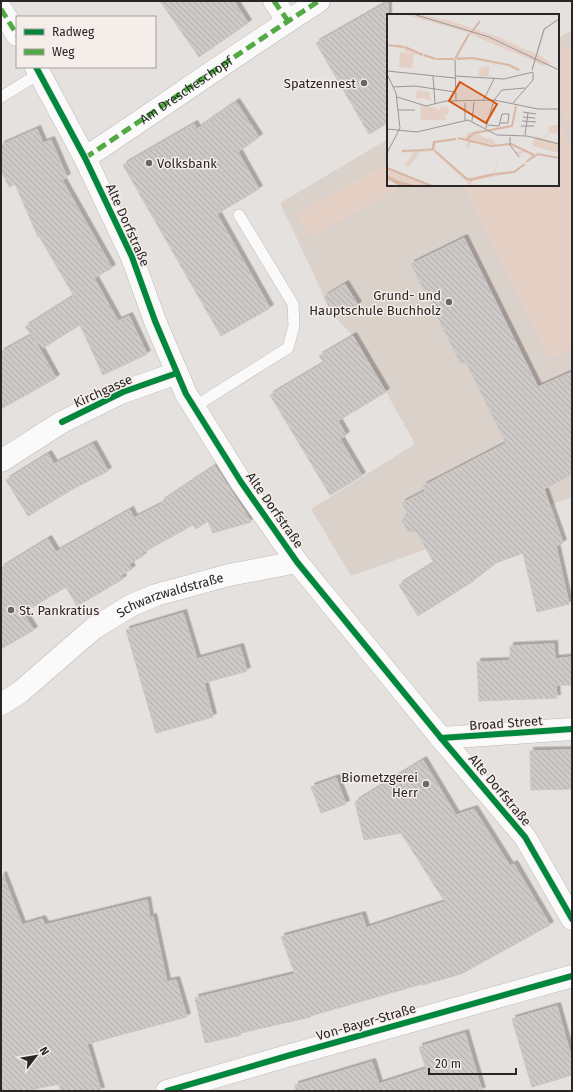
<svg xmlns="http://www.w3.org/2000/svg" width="573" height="1092" viewBox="0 0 573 1092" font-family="'Fira Sans',sans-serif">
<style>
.built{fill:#dbd1cb}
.green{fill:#e5d0c6}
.building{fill:url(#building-back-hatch);stroke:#c9c6c4;filter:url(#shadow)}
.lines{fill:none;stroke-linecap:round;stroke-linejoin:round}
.service-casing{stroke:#bdbab8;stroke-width:12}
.minor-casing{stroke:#bdbab8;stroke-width:23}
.service{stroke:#fbfafa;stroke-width:11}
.minor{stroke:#fbfafa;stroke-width:22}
.quiet{stroke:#53aa44;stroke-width:5;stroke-dasharray:10 5;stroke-linecap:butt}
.cycleway-casing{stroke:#f5ede9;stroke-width:8}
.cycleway{stroke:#00873e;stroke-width:6}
.poi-dot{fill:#6b6766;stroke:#f5ede9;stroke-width:1.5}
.labels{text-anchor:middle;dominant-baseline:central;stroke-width:3;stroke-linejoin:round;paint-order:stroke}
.poi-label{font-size:13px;fill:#292625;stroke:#f5ede9;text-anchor:end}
.street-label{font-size:13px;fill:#292625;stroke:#f5ede9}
.inset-river{fill:none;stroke:#d8b7a5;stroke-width:2}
.inset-road{fill:none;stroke:#9a9695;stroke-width:1}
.view{fill:#d5540e;fill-opacity:0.15;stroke:#d5540e;stroke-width:2}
.inset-edge{fill:none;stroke:#292625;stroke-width:2}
</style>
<defs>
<pattern id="building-back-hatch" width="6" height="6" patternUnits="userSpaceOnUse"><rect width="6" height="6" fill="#ccc9c7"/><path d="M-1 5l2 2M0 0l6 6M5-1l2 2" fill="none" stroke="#afacab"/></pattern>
<filter id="shadow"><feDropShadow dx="3.5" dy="-3.5" stdDeviation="0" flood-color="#0004"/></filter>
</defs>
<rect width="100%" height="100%" fill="#e5e1df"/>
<path class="built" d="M572,30V497L351,576L311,509L415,444L386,392L353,336L336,318L329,307L280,203L388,139V185H558V38Z"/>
<g class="green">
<path d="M570,46L572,49V133L558,105V52Z"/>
<path d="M561,126L572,148V348L550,358L464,185H558V128Z"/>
<path d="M388,163V185H404L311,237L296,214Z"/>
</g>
<g class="building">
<path d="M160,1H234L248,23L199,57Z"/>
<path d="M388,2V123L369,134L316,43Z"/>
<path d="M236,102L259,137L238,152L259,189L217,214L270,308L221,336L123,165L194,124L197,129Z"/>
<path d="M37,129L43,143L51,140L67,177L62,180L112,268L94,278L118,321L129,316L147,354L103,375L80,325L43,348L32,335L56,378L1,409V352L32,335L25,327L74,296L39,236L38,237L15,184L9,187L1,170V145Z"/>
<path d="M464,238L538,387L572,372V474L544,489L563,543L556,546L569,604L537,612L523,553L496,563L469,584L418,616L399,585L434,563L417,532L408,531L402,521L407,512L402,503L425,491L423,486L506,443L466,362L461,364L411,264Z"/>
<path d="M345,284L358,305L335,318L324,297Z"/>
<path d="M353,336L386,392L338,421L346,435L340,439L362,476L330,495L270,395L324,363L319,356Z"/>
<path d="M93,444L108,471L73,489L28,516L6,480L48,454L54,464Z"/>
<path d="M215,466L243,509L251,522L213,533L208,521L196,529L193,525L142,553L143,556L129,564L132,569L121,575L123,579L77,606L66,587L23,613L34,630L1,649V568L48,539L56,552L130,510L134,518L162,504L161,502Z"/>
<path d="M183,613L197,659L240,647L247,671L204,683L213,717L156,733L126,630Z"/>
<path d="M554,644L555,659L572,657V685H556L557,698L479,701L477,662L510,661V646Z"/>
<path d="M572,750V789L531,790L530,751Z"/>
<path d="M423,760L456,815L474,809L510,866L514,864L550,925L461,974L422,985V984L310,1016L311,1017L240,1033L241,1035L205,1043L195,998L295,974L281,937L362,915L366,928L445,902L401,833L364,840L355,802Z"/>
<path d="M336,778L346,804L321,813L311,787Z"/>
<path d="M3,875L22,925L42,919L45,925L147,900L150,918L153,917L167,982L176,980L187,1017L87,1044L101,1091H61L59,1084L26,1091H1V876Z"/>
<path d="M557,1006L572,1060V1075L532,1087L512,1019Z"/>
<path d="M465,1033L482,1091H296L295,1085L372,1062L379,1084L426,1069L419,1047Z"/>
</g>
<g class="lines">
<g class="service-casing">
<g id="service">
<path d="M1,97L40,73"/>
<path d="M194,407L288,348L294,326L293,304L239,215"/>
</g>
</g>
<g class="minor-casing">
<g id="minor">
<path d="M274,1L288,21"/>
<path d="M1,9L17,35"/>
<path d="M36,67L85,158L132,257L155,321L186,394L241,482L297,562L441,738L525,837L572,919"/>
<path id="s1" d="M85,158C163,106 240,52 319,1"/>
<path d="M1,461L62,422L123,392L177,373"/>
<path id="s2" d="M1,704L19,693L94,628L132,605L156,595L229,575L297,562"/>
<path d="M441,738L572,729"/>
<path d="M167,1091L287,1056L572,976"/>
</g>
</g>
<use href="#service" class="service"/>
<use href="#minor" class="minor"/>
<g class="quiet">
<path d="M274,1L288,21"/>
<path d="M1,9L17,35"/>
<path d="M85,158C163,106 240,52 319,1"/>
</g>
<g class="cycleway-casing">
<g id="cycleway">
<path d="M36,67L85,158L132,257L155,321L186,394L241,482L297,562L441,738L525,837L572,919"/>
<path d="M62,422L123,392L177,373"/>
<path d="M441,738L572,729"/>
<path d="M167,1091L287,1056L572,976"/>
</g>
</g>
<use href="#cycleway" class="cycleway"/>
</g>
<g class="poi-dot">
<circle cx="364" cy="83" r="4"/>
<circle cx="149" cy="163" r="4"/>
<circle cx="449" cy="302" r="4"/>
<circle cx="11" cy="610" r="4"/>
<circle cx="426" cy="784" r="4"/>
</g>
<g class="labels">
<g class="poi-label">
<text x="356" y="83">Spatzennest</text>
<text x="157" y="163" text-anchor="start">Volksbank</text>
<text x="441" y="295">Grund- und<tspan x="441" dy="15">Hauptschule Buchholz</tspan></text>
<text x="19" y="610" text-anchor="start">St. Pankratius</text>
<text x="418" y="777">Biometzgerei<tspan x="418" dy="15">Herr</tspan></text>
</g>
<g class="street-label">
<text stroke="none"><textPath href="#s1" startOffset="122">Am Drescheschopf</textPath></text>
<text transform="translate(128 225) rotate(66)">Alte Dorfstraße</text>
<text transform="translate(103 391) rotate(-24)">Kirchgasse</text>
<text transform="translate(275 510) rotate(55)">Alte Dorfstraße</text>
<text stroke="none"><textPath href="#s2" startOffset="204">Schwarzwaldstraße</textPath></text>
<text transform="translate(506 723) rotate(-4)">Broad Street</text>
<text transform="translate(500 790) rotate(50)">Alte Dorfstraße</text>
<text transform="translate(366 1022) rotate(-16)">Von-Bayer-Straße</text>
</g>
</g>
<g transform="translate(387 14)">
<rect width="172" height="172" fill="#e5e1df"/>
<path d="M16,0H33L67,8L111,23L149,40L157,15L172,5L159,15L152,36L151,40L164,49L156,52L148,48L145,54L147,47L83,20L70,43H89L123,51L133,58L123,52L89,45L49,46L20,38L13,32H0L13,30L25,38L49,45L68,44L82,19ZM167,111H172V120L163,119L157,125L172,129V139L145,132L148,122L156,124L162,119V113ZM92,117L89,127L107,132L106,125L109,131L115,130V132L103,133L84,128L82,134L79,133L81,127L75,126L76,124H79L80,119ZM70,124L65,127L49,129L48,136L80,164L107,159L112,142L108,159L120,160L85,167L84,172L46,137L33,138L22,153L16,149L20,148L27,137L18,139L15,137L38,136V128L39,135H45V128ZM130,132L140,136L147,141L155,140L172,145L153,141L146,142L139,149L145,140L139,136L132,141L129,138L137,136ZM0,153L13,159L48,172H33L6,165L0,161Z" fill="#e5d0c6"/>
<path d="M13,38L27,40L25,54L12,53Z" fill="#e5d0c6"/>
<path d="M98,52L103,53L101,61L106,63L91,62L93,53L97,54ZM30,76L42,78L45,87L37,84L29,85ZM33,91L51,94V97L54,93L61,92L62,100L58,101L59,106H34ZM92,118V121L98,124L106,125L109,131L89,127Z" fill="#e5d0c6"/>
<path d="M0,161L12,167L33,172L11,171L0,165Z" fill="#d8b7a5"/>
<path class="inset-river" d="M84,19L93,7M0,31L17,33M18,33L36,41M37,41L49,45M50,45H67M68,45L82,20M70,45L85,44L122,51L132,56M71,124L105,132L124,130L147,141M80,125L87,119L125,112L129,92M39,136L46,135L47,128L69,125M15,137L38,136M48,137L80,165L86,166M139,148L151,140L172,144M0,154L45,172M108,160L127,158L138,150M86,165L107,160"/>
<path class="inset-road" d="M26,0L102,23L172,56M68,46L69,87M145,56L157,15L172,5M0,57L68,64M0,60L9,79L13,114L0,139M46,62L48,90M68,62L117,65L146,58V66L126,89M6,73L28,72L68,78M10,83L39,92L59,87L107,86L151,95H172M96,87L107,65M78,89V106M11,96H28M136,98L149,100M136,103L148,104M85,107L87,88M135,107L149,108M101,111L112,112L115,100H122L121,109H113M134,112H147M99,114L107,86L115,76L138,74M0,115L30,118L81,106L110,121L140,122L172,130M138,121L141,99M123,123V131L132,143"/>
<path class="view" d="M73,68L110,90L99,109L62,87Z"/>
<rect width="172" height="172" class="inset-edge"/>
</g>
<rect width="573" height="1092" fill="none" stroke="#292625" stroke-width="4"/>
<rect x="16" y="16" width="140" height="52" fill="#f5ede9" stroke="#a39d9b"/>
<rect x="24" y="29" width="20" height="6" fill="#00873e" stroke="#a39d9b"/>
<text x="52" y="36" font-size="12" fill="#292625">Radweg</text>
<rect x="24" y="49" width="20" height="6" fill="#53aa44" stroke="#a39d9b"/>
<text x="52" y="56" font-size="12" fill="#292625">Weg</text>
<g transform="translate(36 1056) rotate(59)" stroke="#f5ede9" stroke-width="3" paint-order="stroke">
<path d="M0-3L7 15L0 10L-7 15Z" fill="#292625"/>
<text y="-6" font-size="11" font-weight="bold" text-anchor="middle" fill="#292625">N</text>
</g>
<path d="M429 1068v6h87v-6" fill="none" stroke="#292625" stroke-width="2"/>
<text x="435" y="1068" font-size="12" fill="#292625" stroke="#f5ede9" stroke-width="3" paint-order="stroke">20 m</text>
</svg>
